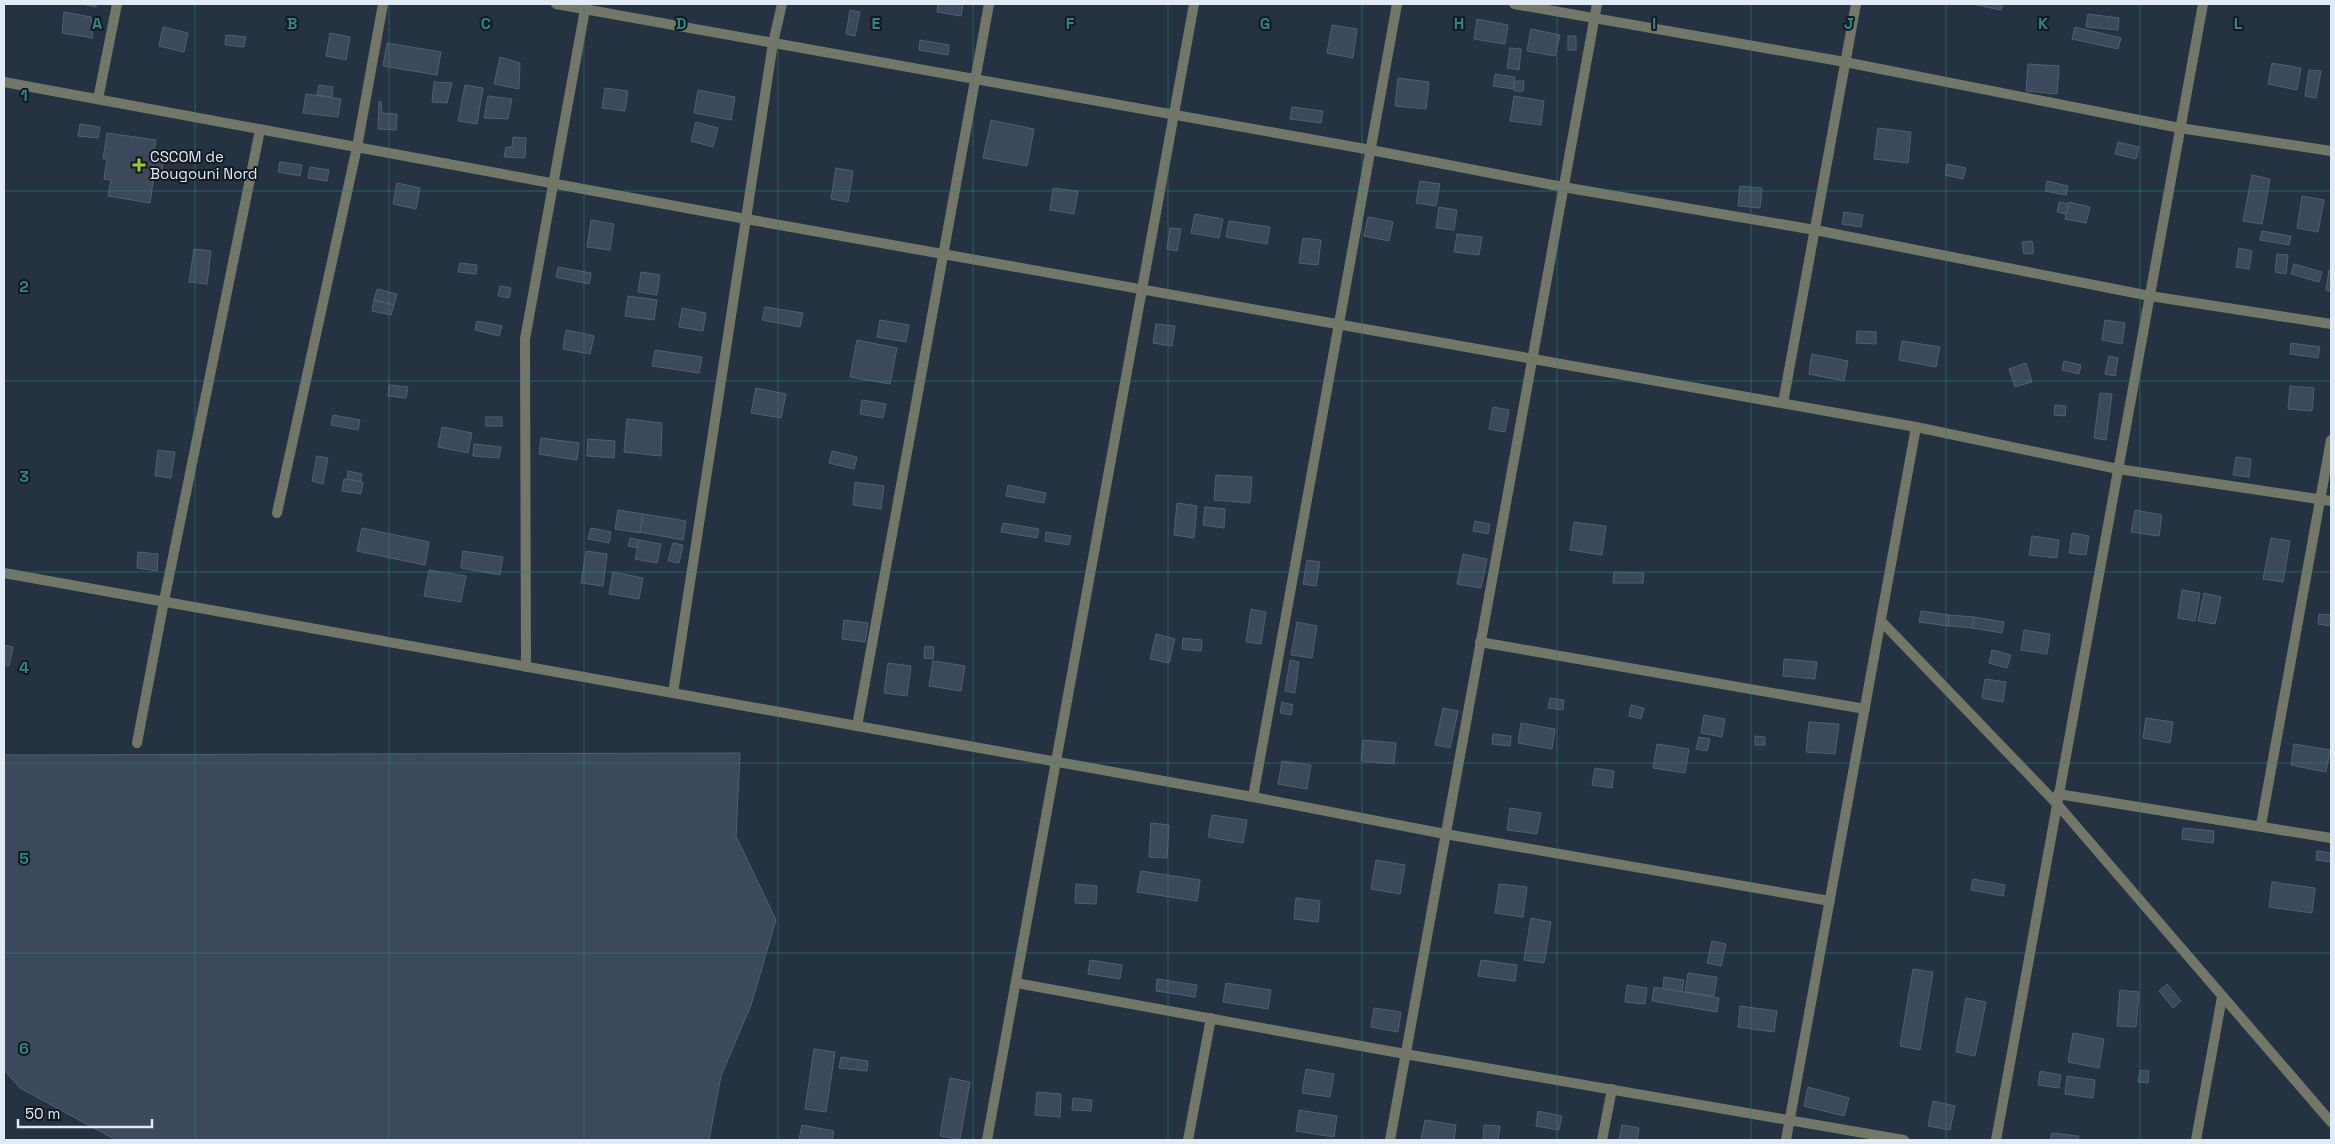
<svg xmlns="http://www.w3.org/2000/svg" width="2335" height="1144" viewBox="0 0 2335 1144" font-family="'Space Grotesk',sans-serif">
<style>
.building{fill:#3b495a;stroke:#515f71}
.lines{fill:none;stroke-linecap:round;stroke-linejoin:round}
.minor{stroke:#727768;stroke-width:10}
.grid{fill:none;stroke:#2e8782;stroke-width:1;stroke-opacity:0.55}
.poi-dot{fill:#a5c824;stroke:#131921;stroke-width:2}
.labels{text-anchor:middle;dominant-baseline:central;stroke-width:4;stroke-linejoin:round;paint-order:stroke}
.poi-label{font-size:15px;fill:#e1eaf5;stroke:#131921;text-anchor:start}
.grid-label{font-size:16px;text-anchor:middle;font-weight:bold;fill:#2e8782;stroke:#131921;stroke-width:4;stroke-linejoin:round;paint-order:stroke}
</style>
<rect width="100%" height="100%" fill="#243242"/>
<g class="building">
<path d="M82,4H96V7Z"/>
<path d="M938,4H963L961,16L937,12Z"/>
<path d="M1972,4H2003L2001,10Z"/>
<path d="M850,10L860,12L855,36L846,34Z"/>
<path d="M64,12L91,17L93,38L62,33Z"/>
<path d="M2088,14L2119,18L2118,30L2086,27Z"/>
<path d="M1477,19L1508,25L1505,44L1474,39Z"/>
<path d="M1332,25L1357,29L1353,58L1327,53Z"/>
<path d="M163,27L188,33L184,52L159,46Z"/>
<path d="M2075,27L2121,38L2118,49L2072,39Z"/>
<path d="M1531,29L1560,35L1555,56L1527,51Z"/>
<path d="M330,33L350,37L346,60L326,56Z"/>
<path d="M226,35L246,37L244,47L225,45Z"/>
<rect x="1568" y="36" width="8" height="14"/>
<path d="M920,40L949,45L948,55L919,50Z"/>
<path d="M387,43L441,52L437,75L383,66Z"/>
<path d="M1510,48L1521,49L1519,70L1507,68Z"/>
<path d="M500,57L520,63L519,89L494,84Z"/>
<path d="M2272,63L2301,68L2297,90L2268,84Z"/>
<path d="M2028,64L2059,66L2057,94L2026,91Z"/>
<path d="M2309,70L2321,71L2316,98L2305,96Z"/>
<path d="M1495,74L1515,77L1513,89L1493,86Z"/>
<path d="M1398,78L1429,82L1426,109L1395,106Z"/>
<path d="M1514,81H1524L1523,91H1514Z"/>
<path d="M434,82L452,83L447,103L432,102Z"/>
<path d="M319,85L333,87L332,97L317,95Z"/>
<path d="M465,85L483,88L477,124L458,121Z"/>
<path d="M605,88L628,91L625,111L602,108Z"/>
<path d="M698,90L735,97L731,120L694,113Z"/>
<path d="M306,94L341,99L338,117L303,113Z"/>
<path d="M488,96L512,99L508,119L484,118Z"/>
<path d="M1514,96L1544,101L1541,125L1510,121Z"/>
<path d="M379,101L381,102L382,113L397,114L396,130L378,129Z"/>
<path d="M1292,107L1323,111L1321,123L1290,119Z"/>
<path d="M991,120L1034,129L1027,166L983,158Z"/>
<path d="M696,122L718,128L713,147L691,141Z"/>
<path d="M80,124L100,127L98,138L78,136Z"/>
<path d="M1878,128L1911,132L1908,163L1874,159Z"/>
<path d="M107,133L156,140L154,151L165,153L162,170L155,169L150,203L108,196L111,180L104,179L107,159H103Z"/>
<path d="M513,137L526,138L525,158L504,157L506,147H512Z"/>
<path d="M2118,142L2139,147L2136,159L2115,154Z"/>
<path d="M280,162L302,165L300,176L278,172Z"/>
<path d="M1947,164L1966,168L1963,179L1945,175Z"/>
<path d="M310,167L329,170L327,181L308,178Z"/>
<path d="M836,168L853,171L848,202L831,199Z"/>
<path d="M2252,175L2270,179L2262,224L2243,221Z"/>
<path d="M1420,181L1440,184L1436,206L1416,203Z"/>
<path d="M2047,181L2068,186L2066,195L2045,191Z"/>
<path d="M397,183L420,188L416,209L393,204Z"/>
<path d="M1740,186L1762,188L1760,208L1738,206Z"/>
<path d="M1053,188L1078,191L1074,214L1050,210Z"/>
<path d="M2302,196L2324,200L2318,232L2297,228Z"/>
<path d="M2059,202L2069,204L2066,214L2057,212Z"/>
<path d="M2069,202L2090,207L2086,223L2065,219Z"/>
<path d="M1439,207L1457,210L1454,230L1436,228Z"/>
<path d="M1844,212L1863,215L1861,227L1842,224Z"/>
<path d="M1195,214L1223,219L1219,238L1191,233Z"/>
<path d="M1368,217L1393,222L1389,241L1364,236Z"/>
<path d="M591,220L614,224L610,250L587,247Z"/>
<path d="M1229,221L1270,227L1267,244L1226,237Z"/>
<path d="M1170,228L1181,229L1177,251L1167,249Z"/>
<path d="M2262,231L2291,236L2289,245L2260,240Z"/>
<path d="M1457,234L1482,237L1479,255L1454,252Z"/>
<path d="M1303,238L1321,240L1318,265L1299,263Z"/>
<path d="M2032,241L2034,253L2024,254L2022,242Z"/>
<path d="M2239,248L2252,251L2249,269L2236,267Z"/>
<path d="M194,249L211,251L207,284L189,282Z"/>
<path d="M2277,254L2288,255L2286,274L2275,272Z"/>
<path d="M460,263L477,265L476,274L458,272Z"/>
<path d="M2294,264L2322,272L2319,282L2291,274Z"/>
<path d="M558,267L591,273L589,284L556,277Z"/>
<path d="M2329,270H2331V291L2326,290Z"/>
<path d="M641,272L660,275L657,295L638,292Z"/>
<path d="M500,286L511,288L509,298L498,296Z"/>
<path d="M377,289L397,294L394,305L374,300Z"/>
<path d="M628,296L657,300L654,320L625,316Z"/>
<path d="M374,300L394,305L391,315L372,311Z"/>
<path d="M765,307L803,313L800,327L762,320Z"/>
<path d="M682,308L706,313L703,331L679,327Z"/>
<path d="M880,320L909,325L906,342L877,337Z"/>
<path d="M2105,320L2125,323L2122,344L2102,340Z"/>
<path d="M477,321L502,326L499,336L475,330Z"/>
<path d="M1156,324L1175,326L1172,346L1153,343Z"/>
<path d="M566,330L594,336L590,354L563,349Z"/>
<path d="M1857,331L1876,332V344L1856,343Z"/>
<path d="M857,340L897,348L890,384L850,377Z"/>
<path d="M1902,341L1940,347L1936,367L1899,360Z"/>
<path d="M2291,343L2320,347L2318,358L2290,354Z"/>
<path d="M655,350L702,357L699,373L652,366Z"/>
<path d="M1812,354L1848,361L1844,381L1809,374Z"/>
<path d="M2109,356L2118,358L2115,376L2105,374Z"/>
<path d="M2064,361L2081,365L2079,374L2062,370Z"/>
<path d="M2026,363L2032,382L2015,387L2009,369Z"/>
<path d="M389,385L408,387L406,398L388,396Z"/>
<path d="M2290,386L2314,388L2312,411L2288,409Z"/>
<path d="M756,388L786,394L781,418L751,413Z"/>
<path d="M2100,393L2112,394L2106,440L2094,438Z"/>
<path d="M862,400L886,404L883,418L860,414Z"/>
<path d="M2055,405L2066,406L2065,416L2054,415Z"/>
<path d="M1493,407L1509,410L1505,432L1489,429Z"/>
<path d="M333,415L360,420L358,430L331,425Z"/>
<rect x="486" y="417" width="16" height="9"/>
<path d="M627,419L662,423L661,456L624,452Z"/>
<path d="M442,427L472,433L468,453L438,447Z"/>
<path d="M541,438L579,443L577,460L539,454Z"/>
<path d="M588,439L615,441L614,458L587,456Z"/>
<path d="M474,444L501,447L499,458L473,456Z"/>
<path d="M158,450L175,452L171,478L155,476Z"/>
<path d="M832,451L857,457L854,469L829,463Z"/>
<path d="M317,456L328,458L323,484L312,481Z"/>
<path d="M2236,457L2251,459L2249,477L2233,475Z"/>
<path d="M348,471L362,474L360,482L347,479Z"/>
<path d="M1216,475L1252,477L1250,503L1214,500Z"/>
<path d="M344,479L363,482L361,494L342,491Z"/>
<path d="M855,482L884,486L881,509L853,505Z"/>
<path d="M1008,485L1046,493L1044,503L1006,496Z"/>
<path d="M1177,503L1197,506L1194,538L1174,535Z"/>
<path d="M1205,507L1225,509L1224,528L1203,525Z"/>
<path d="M618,510L643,514L640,533L615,529Z"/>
<path d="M2135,510L2162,515L2159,536L2131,532Z"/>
<path d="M643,514L686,521L683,540L640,532Z"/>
<path d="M1475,521L1490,524L1488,534L1473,531Z"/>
<path d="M1574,522L1606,526L1602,555L1570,550Z"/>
<path d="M1003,523L1039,529L1037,538L1001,532Z"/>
<path d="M362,528L429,542L425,565L357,551Z"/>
<path d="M591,528L611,532L609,543L588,539Z"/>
<path d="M1046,532L1071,536L1069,545L1045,541Z"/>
<path d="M2072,533L2089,536L2086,555L2069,553Z"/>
<path d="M2032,536L2059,540L2057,558L2029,555Z"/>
<path d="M630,538L639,540L637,548L628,546Z"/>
<path d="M2271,538L2290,541L2283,582L2263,579Z"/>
<path d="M639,540L661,544L657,563L635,559Z"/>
<path d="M673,543L683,545L679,563L668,561Z"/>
<path d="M463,551L503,557L500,575L461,568Z"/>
<path d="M586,551L607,554L603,586L581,583Z"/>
<path d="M138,552L158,554L157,571L137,568Z"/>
<path d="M1463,554L1487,559L1481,588L1457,584Z"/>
<path d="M1307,560L1320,562L1316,586L1303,584Z"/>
<path d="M429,570L466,576L461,602L424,596Z"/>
<path d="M613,572L643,578L639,599L609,594Z"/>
<path d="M1614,572L1644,573L1643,583H1613Z"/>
<path d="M2182,590L2200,593L2195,621L2178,618Z"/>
<path d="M2204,593L2221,597L2215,624L2198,621Z"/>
<path d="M1251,609L1266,612L1261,644L1246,642Z"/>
<path d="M1921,611L1949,615L1948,626L1919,622Z"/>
<path d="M2319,614L2331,615V626L2318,624Z"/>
<path d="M1949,615L1974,617L1973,628L1948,626Z"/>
<path d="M1974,617L2004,622L2002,633L1972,628Z"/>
<path d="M844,620L868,623L865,642L842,639Z"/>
<path d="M1297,622L1317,626L1312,658L1291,655Z"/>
<path d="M2024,630L2050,634L2047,654L2021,650Z"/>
<path d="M1156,634L1175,639L1169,663L1150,659Z"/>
<path d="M1183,638L1202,640L1201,651L1182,649Z"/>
<path d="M4,645L13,647L9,666L4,665Z"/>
<path d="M925,646L934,647L933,659L924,658Z"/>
<path d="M1992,650L2011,655L2007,668L1989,663Z"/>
<path d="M1784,659L1817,662L1815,679L1783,676Z"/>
<path d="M1290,660L1299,662L1295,693L1285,691Z"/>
<path d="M933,661L965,666L961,691L929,686Z"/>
<path d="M888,663L911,666L907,696L884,693Z"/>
<path d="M1985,679L2006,682L2003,702L1982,698Z"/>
<path d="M1550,698L1564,700L1563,710L1548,708Z"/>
<path d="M1282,702L1293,705L1291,715L1280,713Z"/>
<path d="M1631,705L1644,708L1641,719L1629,716Z"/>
<path d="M1443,708L1458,711L1450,748L1435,745Z"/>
<path d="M1704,715L1725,719L1722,737L1701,733Z"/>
<path d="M2146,718L2173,722L2170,743L2143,738Z"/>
<path d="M1809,722L1839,724L1835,754L1806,752Z"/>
<path d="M1521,723L1555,729L1552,749L1518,743Z"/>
<path d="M1493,734L1511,736L1510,746L1492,744Z"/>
<path d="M1755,736L1765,737V745H1755Z"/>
<path d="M1699,737L1710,739L1707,751L1696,749Z"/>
<path d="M1363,740L1396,743L1394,764L1361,761Z"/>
<path d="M1657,744L1689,749L1685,773L1653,768Z"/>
<path d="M2294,744L2330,750L2326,772L2291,765Z"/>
<path d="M740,753L736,836L776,920L751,1005L721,1076L709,1140H116L20,1088L4,1070V755Z"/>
<path d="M1282,761L1311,765L1307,789L1278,784Z"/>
<path d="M1595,768L1614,771L1612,788L1592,785Z"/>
<path d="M1510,808L1541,813L1537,834L1507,830Z"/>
<path d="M1212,815L1247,820L1243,843L1208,837Z"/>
<path d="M1151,823L1169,825L1167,858L1149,857Z"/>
<path d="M2183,828L2214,831L2213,843L2182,839Z"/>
<path d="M2317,851L2331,853V862L2316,860Z"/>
<path d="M1376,860L1405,865L1400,894L1371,889Z"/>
<path d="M1141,871L1200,880L1197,901L1137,892Z"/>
<path d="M1973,879L2005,885L2003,896L1971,890Z"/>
<path d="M2272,882L2315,888L2312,913L2269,907Z"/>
<path d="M1076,884L1097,886L1096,904L1075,903Z"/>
<path d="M1499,884L1527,887L1523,917L1495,913Z"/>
<path d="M1296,898L1320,901L1318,922L1294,919Z"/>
<path d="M1531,918L1551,922L1544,963L1524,960Z"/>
<path d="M1712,941L1726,944L1721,966L1707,963Z"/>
<path d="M1090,960L1122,965L1120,979L1088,974Z"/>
<path d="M1481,960L1517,965L1515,981L1478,976Z"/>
<path d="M1913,969L1933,972L1920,1050L1900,1046Z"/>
<path d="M1688,973L1717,977L1714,996L1685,992Z"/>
<path d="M1664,977L1684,980L1682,992L1663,989Z"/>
<path d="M1157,979L1197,985L1195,997L1156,991Z"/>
<path d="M1226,983L1271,990L1268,1009L1223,1002Z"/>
<path d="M2167,984L2181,1001L2173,1008L2159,991Z"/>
<path d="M1627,985L1647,988L1645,1004L1625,1002Z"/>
<path d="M1654,987L1719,998L1717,1012L1652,1001Z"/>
<path d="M2120,990L2139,992L2136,1027L2117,1026Z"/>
<path d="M1966,998L1986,1002L1975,1056L1956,1052Z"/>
<path d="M1740,1006L1777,1011L1774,1032L1738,1027Z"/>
<path d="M1374,1008L1401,1012L1398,1032L1371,1027Z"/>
<path d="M2073,1033L2104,1039L2099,1068L2068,1062Z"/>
<path d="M814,1049L835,1052L826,1112L805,1109Z"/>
<path d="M841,1057L868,1061L867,1071L839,1068Z"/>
<path d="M1306,1069L1334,1074L1330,1097L1302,1093Z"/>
<path d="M2140,1070L2149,1071L2148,1083L2138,1082Z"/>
<path d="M2040,1071L2061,1075L2059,1088L2038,1085Z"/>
<path d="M2067,1076L2095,1080L2093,1098L2065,1094Z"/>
<path d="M950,1078L970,1082L960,1139L940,1136Z"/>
<path d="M1808,1087L1849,1098L1844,1116L1804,1106Z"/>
<path d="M1037,1092L1061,1094L1060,1117L1035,1115Z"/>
<path d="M1073,1098L1092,1100L1091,1111L1072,1110Z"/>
<path d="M1933,1101L1955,1106L1950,1130L1928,1126Z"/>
<path d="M1299,1110L1337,1116L1334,1137L1296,1131Z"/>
<path d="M1538,1111L1562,1116L1559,1130L1536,1126Z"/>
<path d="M1425,1120L1456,1125L1454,1140H1421Z"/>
<path d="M802,1125L834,1131L832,1140H799Z"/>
<path d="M1484,1125L1500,1126L1498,1140H1483Z"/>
<path d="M1622,1125L1639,1128L1637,1140H1619Z"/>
<path d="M2052,1133L2079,1136L2078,1140H2050Z"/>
</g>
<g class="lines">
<g class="minor">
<path d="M556,4L1371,150L1563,187L1815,230L2150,296L2331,324"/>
<path d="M1514,4L1845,62L2180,128L2331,151"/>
<path d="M4,82L746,219L1916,427L2118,469L2331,501"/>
<path d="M98,99L117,4"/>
<path d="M1783,403L1856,4"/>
<path d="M277,513L357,147L383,4"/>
<path d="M4,573L1253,797L1445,834L1830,901"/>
<path d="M1881,621L2057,804L2331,1122"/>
<path d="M1480,642L1865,709"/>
<path d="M526,667L525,339L586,4"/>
<path d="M673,693L773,43L782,4"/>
<path d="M857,726L989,4"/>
<path d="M137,743L164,601L260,130"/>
<path d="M2058,794L2331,838"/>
<path d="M1253,797L1397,4"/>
<path d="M2261,825L2331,440"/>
<path d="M1016,983L1405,1054L1904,1140"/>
<path d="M987,1140L1194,4"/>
<path d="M1188,1140L1211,1018"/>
<path d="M1390,1140L1597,4"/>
<path d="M1602,1140L1612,1089"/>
<path d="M1786,1140L1916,427"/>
<path d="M1996,1140L2203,4"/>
<path d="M2196,1140L2222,997"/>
</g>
</g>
<path class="grid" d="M195,4V1140M389,4V1140M584,4V1140M778,4V1140M973,4V1140M1168,4V1140M1362,4V1140M1557,4V1140M1751,4V1140M1946,4V1140M2140,4V1140M4,191H2331M4,381H2331M4,572H2331M4,763H2331M4,953H2331"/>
<path class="poi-dot" d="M136.5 157.5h5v5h5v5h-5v5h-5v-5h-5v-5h5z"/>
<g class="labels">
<g class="poi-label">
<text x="150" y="156">CSCOM de<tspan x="150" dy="17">Bougouni Nord</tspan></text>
</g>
</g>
<g class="grid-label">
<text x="97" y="29">A</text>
<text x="292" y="29">B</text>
<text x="486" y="29">C</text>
<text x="681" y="29">D</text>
<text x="876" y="29">E</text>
<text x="1070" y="29">F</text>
<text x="1265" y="29">G</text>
<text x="1459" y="29">H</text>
<text x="1654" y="29">I</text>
<text x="1849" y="29">J</text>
<text x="2043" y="29">K</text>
<text x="2238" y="29">L</text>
<text x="24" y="101">1</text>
<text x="24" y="292">2</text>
<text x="24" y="482">3</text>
<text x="24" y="673">4</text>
<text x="24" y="864">5</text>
<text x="24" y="1054">6</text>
</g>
<rect width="2335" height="1144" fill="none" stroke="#e1eaf5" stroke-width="10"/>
<path d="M18 1119v8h134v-8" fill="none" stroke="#e1eaf5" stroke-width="2.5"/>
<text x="25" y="1119" font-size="15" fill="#e1eaf5" stroke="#131921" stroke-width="4" paint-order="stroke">50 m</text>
</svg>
